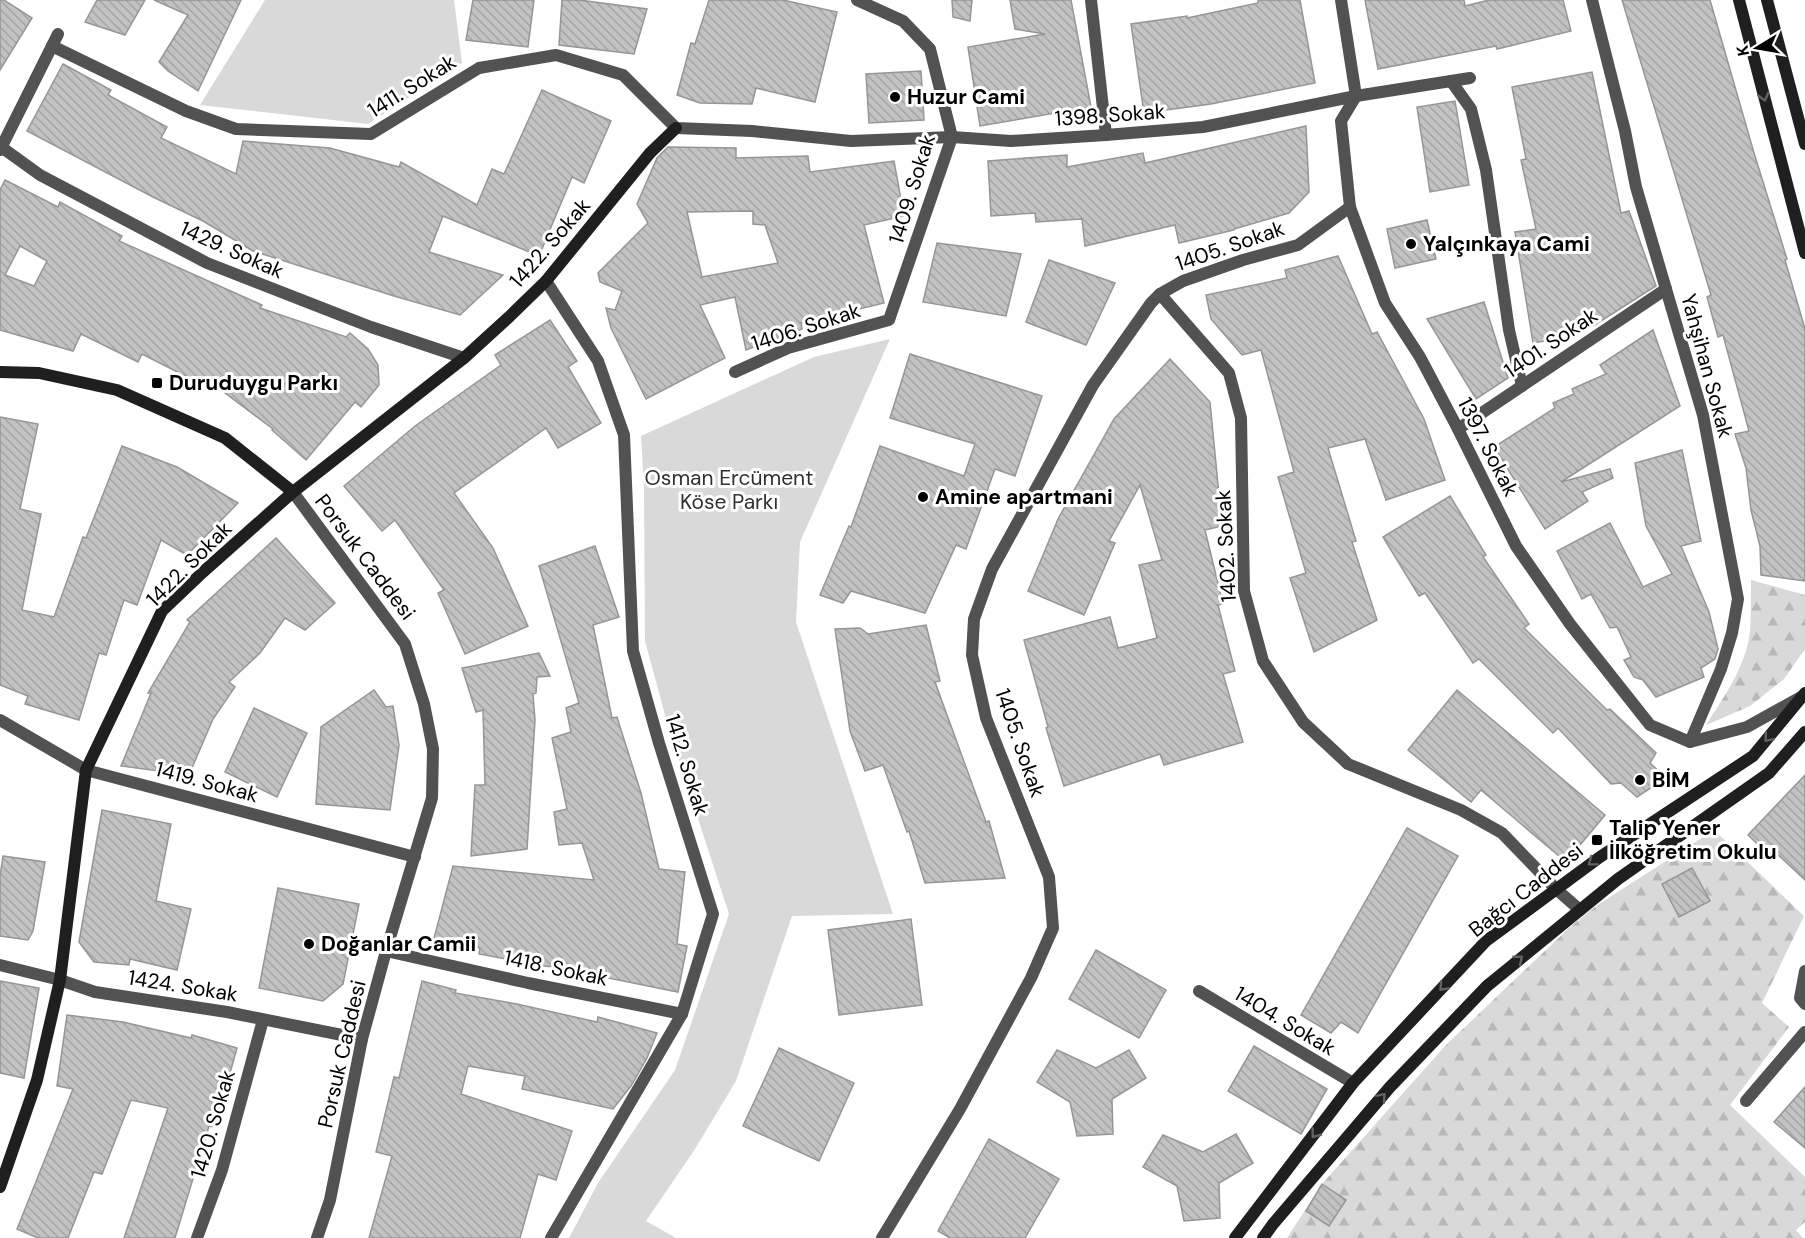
<svg xmlns="http://www.w3.org/2000/svg" width="1805" height="1238" viewBox="0 0 1805 1238" font-family="'DM Sans',sans-serif">
<style>
.forest{fill:url(#forest-firs)}
.park{fill:#d9d9d9}
.building{fill:url(#building-back-hatch);stroke:#969696;stroke-width:1.5;fill-rule:evenodd}
.lines{fill:none;stroke-linecap:round;stroke-linejoin:round}
.street{stroke:#525252;stroke-width:12}
.secondary{stroke:#1f1f1f;stroke-width:12}
.oneway{stroke:#626262}
.poi-dot{fill:#000;stroke:#fff;stroke-width:2}
.labels{text-anchor:middle;dominant-baseline:central;stroke-width:6;stroke-linejoin:round;paint-order:stroke}
.street-label{font-size:21px;fill:#000;stroke:#fff}
.poi-label{font-size:21px;font-weight:bold;fill:#000;stroke:#fff;text-anchor:start}
.park-label{font-size:21px;fill:#303030;stroke:#fff}
</style>
<defs>
<pattern id="forest-firs" width="22" height="20" patternUnits="userSpaceOnUse" patternTransform="scale(1.5)"><rect width="22" height="20" fill="#d9d9d9"/><path d="M5 1l3.5 6h-7zM16 11l3.5 6h-7z" fill="#b8b8b8"/></pattern>
<pattern id="building-back-hatch" width="6" height="6" patternUnits="userSpaceOnUse" patternTransform="scale(1.5)"><rect width="6" height="6" fill="#c2c2c2"/><path d="M-1 5l2 2M0 0l6 6M5-1l2 2" fill="none" stroke="#a5a5a5"/></pattern>
</defs>
<rect width="100%" height="100%" fill="#fff"/>
<g class="forest">
<path d="M1751,580L1805,595V649L1784,679L1750,706L1706,725C1724,697 1746,666 1750,632C1751,615 1751,597 1751,580Z"/>
<path d="M1714,830L1804,916L1762,1003L1789,1027L1730,1105L1805,1177V1222L1796,1230L1803,1238H1287L1322,1184L1446,1045L1570,927L1596,906Z"/>
</g>
<g class="park">
<path d="M265,0H454L462,63L368,124L200,105Z"/>
<path d="M890,339L800,542L796,622L893,914L792,916L736,1081L695,1149L646,1221L676,1238H569L598,1183L675,1070L729,914L668,726L645,641L644,489L641,436L814,357Z"/>
</g>
<g class="building">
<path d="M0,0H4L32,18L0,70Z"/>
<path d="M97,0H145L125,35L85,22Z"/>
<path d="M154,0H241L198,91L168,71L159,62L188,15Z"/>
<path d="M473,0H534L528,47L466,40Z"/>
<path d="M562,0H579L647,9L634,54L559,45Z"/>
<path d="M709,0H783L837,12L815,102L756,88L752,104L700,103L677,95L691,43L695,44Z"/>
<path d="M952,0H972L970,21L953,17Z"/>
<path d="M1010,0H1071L1091,107L980,126L968,47L1045,34L1015,29Z"/>
<path d="M1258,0H1300L1315,83L1211,104L1144,113L1131,24L1187,16V18L1258,3Z"/>
<path d="M1365,0H1464L1465,6L1489,0H1563L1571,31L1497,49L1496,46L1378,69Z"/>
<path d="M1622,0H1710L1754,153L1787,259L1785,260L1805,329V581L1761,575L1760,546L1751,510L1746,468L1735,434L1749,431L1723,335L1718,337L1707,297L1711,295Z"/>
<path d="M63,64L111,90L108,95L167,127L161,138L236,174L243,141L330,148L399,167L401,162L477,205L492,169L504,174L542,90L611,121L584,183L572,177L539,256L443,216L429,252L503,275L460,315L394,296L253,251L203,221L153,197L27,131Z"/>
<path d="M921,71L924,120L869,123L866,74Z"/>
<path d="M1592,72L1621,213L1629,211L1656,286L1593,326L1562,332V338L1533,343L1515,232L1536,229L1521,160L1526,159L1512,87Z"/>
<path d="M1455,101L1469,185L1430,192L1417,107Z"/>
<path d="M1306,126L1309,192L1289,213L1234,229V230L1179,243L1175,225L1085,246L1082,219L1036,222L1035,213L991,216L988,161L1067,155V167L1143,153L1145,163Z"/>
<path d="M668,147L736,148V158L808,156L810,172L894,161L904,216L864,225L884,303L801,323L802,329L746,350L735,297L700,305L725,358L646,399L611,328L606,308L615,310L622,291L600,282L598,273L648,223L637,204L657,158ZM753,211V224L765,225L778,263L702,277L687,212Z"/>
<path d="M5,180L58,207L60,202L122,236L119,241L262,305L260,308L346,337L350,333L368,349L378,365L379,385L361,407L355,402L306,460L272,430L273,429L217,387L215,391L142,354L138,362L81,334L73,351L0,330V190ZM20,246L47,261L34,286L5,275Z"/>
<path d="M1427,220L1436,259L1395,268L1387,229Z"/>
<path d="M937,243L1021,254L1006,316L923,302Z"/>
<path d="M1338,256L1372,334L1377,332L1424,419L1445,480L1386,500L1365,439L1328,448L1356,541L1352,542L1377,620L1314,652L1290,578L1306,573L1278,477L1294,472L1261,350L1242,355L1211,319L1206,295L1287,278L1285,270Z"/>
<path d="M1049,260L1115,283L1086,345L1026,322Z"/>
<path d="M1484,302L1508,378L1476,399L1427,319Z"/>
<path d="M550,320L577,361L568,367L601,423L558,448L546,428L454,493L493,548L528,626L465,654L438,593L444,590L395,520L382,531L344,486L415,426L501,365L495,355Z"/>
<path d="M1653,330L1680,406L1561,482L1610,469L1613,478L1582,492L1588,501L1545,529L1494,447L1555,408L1553,403L1574,394L1572,389L1606,374L1600,365Z"/>
<path d="M910,354L1042,396L1015,476L995,469L966,549L956,545L925,613L851,591L843,603L820,595L849,526L851,527L880,446L964,476L975,444L890,418Z"/>
<path d="M1170,359L1210,402L1222,526L1205,530L1223,604L1218,605L1235,671L1223,674L1243,742L1164,765L1160,754L1064,786L1046,728L1048,727L1024,640L1110,617L1118,648L1157,638L1139,565L1162,560L1140,485L1109,541L1115,543L1084,615L1028,591L1058,519L1114,419Z"/>
<path d="M0,417L38,424L20,509L41,514L22,610L54,617L83,537L86,538L122,446L177,467L238,503L187,555L161,540L137,605L124,600L106,655L99,653L79,720L25,704L28,696L0,685Z"/>
<path d="M1682,450L1701,541L1681,546L1709,612L1718,649L1715,659L1701,668L1704,677L1656,697L1643,680L1634,677L1624,660L1631,657L1617,627L1610,628L1591,594L1582,599L1557,551L1610,523L1643,587L1672,574L1646,526L1635,463Z"/>
<path d="M1450,496L1486,555L1483,557L1529,624L1524,628L1607,710L1610,709L1656,753L1650,763L1666,778L1637,797L1621,783L1611,784L1558,728L1553,733L1479,659L1473,663L1425,593L1419,596L1383,537Z"/>
<path d="M276,538L335,603L305,630L285,618L260,653L229,682L235,687L213,719L189,775L121,766L151,693H148L190,622L187,620Z"/>
<path d="M595,546L619,617L593,625L612,718L617,717L641,793L659,869L685,872L677,944L687,946L678,992L608,978L609,973L544,966L479,954L480,948L433,942L453,866L594,880L582,843L559,845L554,812L567,809L552,738L571,732L566,708L579,703L539,566Z"/>
<path d="M926,625L940,681L935,682L986,822L989,821L1005,878L925,883L909,831L907,832L883,765L865,771L850,731L835,629L860,628L868,634Z"/>
<path d="M539,653L550,676L537,677L536,693L533,694L535,720L527,849L471,856L475,785H485L483,710L476,712L462,668Z"/>
<path d="M374,690L386,707L393,706L399,745L390,810L316,804L321,727Z"/>
<path d="M1457,690L1605,815L1566,862L1481,790L1471,802L1408,750Z"/>
<path d="M254,708L307,733L277,797L225,772Z"/>
<path d="M1805,775V880L1775,852L1771,857L1748,835Z"/>
<path d="M102,810L171,824L156,901L191,909L177,970L130,959L129,965L94,962L79,942Z"/>
<path d="M1407,828L1458,856L1358,1033L1341,1022L1331,1033L1301,1015Z"/>
<path d="M3,856L45,862L33,931L28,940L0,936V876Z"/>
<path d="M1692,868L1710,901L1679,917L1662,884Z"/>
<path d="M278,888L359,904L343,984L323,1001L259,988Z"/>
<path d="M911,919L922,1005L839,1015L828,930Z"/>
<path d="M1096,950L1166,990L1139,1038L1069,999Z"/>
<path d="M0,981L39,988L24,1078L0,1073Z"/>
<path d="M422,981L456,990L455,993L517,1004L597,1022L598,1017L657,1033L647,1058L631,1086L613,1109L522,1089L525,1076L468,1066L461,1094L572,1131L556,1180L538,1174L520,1238H369L392,1156L376,1152L394,1077L399,1078Z"/>
<path d="M67,1015L123,1022L191,1038L192,1035L237,1048L215,1127L209,1126L175,1238H124L168,1108L131,1100L102,1174L94,1172L68,1238H38L17,1229L73,1089L57,1086Z"/>
<path d="M1254,1046L1327,1089L1301,1134L1228,1091Z"/>
<path d="M779,1048L854,1083L819,1161L743,1126Z"/>
<path d="M1057,1050L1096,1068L1129,1050L1146,1078L1112,1099L1113,1134L1077,1136L1070,1102L1037,1082Z"/>
<path d="M1805,1087V1148L1774,1122Z"/>
<path d="M1236,1134L1253,1163L1219,1183L1220,1218L1184,1221L1177,1186L1143,1167L1163,1135L1203,1152Z"/>
<path d="M989,1139L1059,1179L1025,1238H950L938,1231Z"/>
<path d="M1322,1184L1346,1200L1329,1226L1306,1211Z"/>
</g>
<g class="lines">
<g class="street">
<path d="M1091,0L1106,135"/>
<path d="M1341,0L1356,96L1341,121L1350,207L1385,303L1420,357L1458,429L1516,546L1570,624L1650,725L1690,742L1747,727L1801,697"/>
<path d="M1592,0L1625,131L1636,187L1703,415L1738,599L1732,633L1721,669L1690,742"/>
<path d="M52,46L186,111L236,129L371,134L479,68L556,55L623,75L676,128L752,131L851,141L952,137L1011,141L1106,135L1203,127L1356,96L1470,78"/>
<path d="M1451,81L1471,109L1486,170L1509,330L1522,386"/>
<path d="M0,146L40,175L207,263L371,327L464,358"/>
<path d="M0,150L58,34"/>
<path d="M546,281L598,361L624,435L633,651L659,743L713,914L682,1014L551,1238"/>
<path d="M1160,294L1229,373L1241,418L1244,591L1263,661L1303,722L1348,764L1461,810L1502,833L1556,889L1580,910"/>
<path d="M735,372L788,348L889,320L952,137L930,49L903,21L857,0"/>
<path d="M1458,429L1666,289"/>
<path d="M293,492L405,644L424,704L433,749L432,798L386,951L362,1039L330,1200L317,1238"/>
<path d="M0,720L86,770L415,857"/>
<path d="M386,951L528,983L682,1014"/>
<path d="M0,965L60,980L95,992L227,1012L362,1039"/>
<path d="M1805,971L1800,998L1805,1004"/>
<path d="M1199,991L1353,1083"/>
<path d="M1746,1101L1805,1032"/>
<path d="M197,1238L222,1170L263,1020"/>
<path d="M882,1238L960,1109L1031,978L1053,928L1049,877L986,718L972,655L974,619L992,569L1093,385L1151,303L1160,294L1183,281L1243,260L1298,245L1350,207"/>
</g>
<g class="secondary">
<path d="M1739,0L1805,253"/>
<path d="M1767,0L1805,144"/>
<path d="M0,372L39,373L117,390L225,438L293,492"/>
<path d="M0,1187L37,1080L60,980L86,770L162,611L203,572L293,492L464,358L509,317L546,281L650,153L676,128"/>
<path d="M1235,1238L1353,1083L1486,941L1600,857L1753,756L1805,693"/>
<path d="M1263,1238L1273,1224L1390,1087L1487,986L1618,879L1769,773L1805,732"/>
</g>
</g>
<defs><path id="oneway-chevron" d="M-2-3.5L2.5 0L-2 3.5" fill="none" stroke-width="1.6" stroke-linecap="round" stroke-linejoin="round" transform="scale(1.5)"/></defs>
<g class="oneway">
<use href="#oneway-chevron" transform="translate(1764 97) rotate(75)"/>
<use href="#oneway-chevron" transform="translate(1768 738) rotate(130)"/>
<use href="#oneway-chevron" transform="translate(1592 862) rotate(143)"/>
<use href="#oneway-chevron" transform="translate(1519 959) rotate(-39)"/>
<use href="#oneway-chevron" transform="translate(1443 987) rotate(133)"/>
<use href="#oneway-chevron" transform="translate(1382 1097) rotate(-49)"/>
<use href="#oneway-chevron" transform="translate(1315 1134) rotate(127)"/>
</g>
<g class="poi-dot">
<circle cx="895" cy="97" r="6"/>
<circle cx="1411" cy="244" r="6"/>
<rect x="151" y="377" width="12" height="12" rx="3"/>
<circle cx="923" cy="497" r="6"/>
<circle cx="1640" cy="780" r="6"/>
<rect x="1591" y="834" width="12" height="12" rx="3"/>
<circle cx="309" cy="944" r="6"/>
</g>
<g class="labels">
<g class="street-label">
<text transform="translate(412 86) rotate(-32)">1411. Sokak</text>
<text transform="translate(1110 115) rotate(-4)">1398. Sokak</text>
<text transform="translate(912 189) rotate(-73)">1409. Sokak</text>
<text transform="translate(550 243) rotate(-49)">1422. Sokak</text>
<text transform="translate(1230 246) rotate(-19)">1405. Sokak</text>
<text transform="translate(232 250) rotate(24)">1429. Sokak</text>
<text transform="translate(806 327) rotate(-18)">1406. Sokak</text>
<text transform="translate(1551 343) rotate(-34)">1401. Sokak</text>
<text transform="translate(1707 366) rotate(75)">Yahşihan Sokak</text>
<text transform="translate(1488 447) rotate(63)">1397. Sokak</text>
<text transform="translate(1226 546) rotate(-93)">1402. Sokak</text>
<text transform="translate(365 557) rotate(53)">Porsuk Caddesi</text>
<text transform="translate(189 564) rotate(-45)">1422. Sokak</text>
<text transform="translate(1020 743) rotate(71)">1405. Sokak</text>
<text transform="translate(687 765) rotate(73)">1412. Sokak</text>
<text transform="translate(207 782) rotate(15)">1419. Sokak</text>
<text transform="translate(1526 890) rotate(-38)">Bağcı Caddesi</text>
<text transform="translate(556 968) rotate(12)">1418. Sokak</text>
<text transform="translate(183 986) rotate(9)">1424. Sokak</text>
<text transform="translate(1285 1021) rotate(31)">1404. Sokak</text>
<text transform="translate(342 1054) rotate(-77)">Porsuk Caddesi</text>
<text transform="translate(213 1124) rotate(-74)">1420. Sokak</text>
</g>
<g class="poi-label">
<text x="907" y="97">Huzur Cami</text>
<text x="1423" y="244">Yalçınkaya Cami</text>
<text x="169" y="383">Duruduygu Parkı</text>
<text x="935" y="497">Amine apartmani</text>
<text x="1652" y="780">BİM</text>
<text x="1609" y="828">Talip Yener<tspan x="1609" dy="24">İlköğretim Okulu</tspan></text>
<text x="321" y="944">Doğanlar Camii</text>
</g>
<g class="park-label">
<text x="729" y="478">Osman Ercüment<tspan x="729" dy="24">Köse Parkı</tspan></text>
</g>
</g>
<g transform="translate(1757 48) rotate(259)" stroke="#ffffff" stroke-width="4.5" paint-order="stroke">
<path d="M0-4.5L10 22L0 15L-10 22Z" fill="#000000"/>
<text y="-9" font-size="16" font-weight="bold" text-anchor="middle" fill="#000000">K</text>
</g>
</svg>
